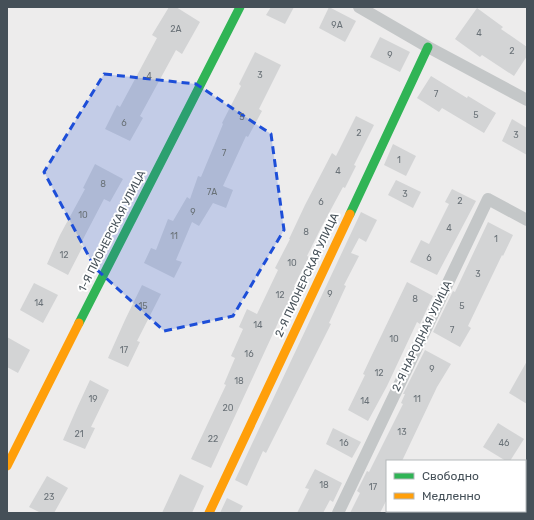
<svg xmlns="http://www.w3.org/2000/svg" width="534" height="520" viewBox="0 0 534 520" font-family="Rubik,sans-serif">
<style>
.building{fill:#d3d4d5}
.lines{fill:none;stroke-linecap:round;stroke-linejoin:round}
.street{stroke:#c4c7c8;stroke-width:12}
.fast{stroke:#30b455;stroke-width:9}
.slow{stroke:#ff9f0a;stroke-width:9}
.marked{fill:#1d4ed8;fill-opacity:0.2;stroke:#1d4ed8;stroke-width:3;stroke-dasharray:8 5;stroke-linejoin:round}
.labels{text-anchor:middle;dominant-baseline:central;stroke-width:4;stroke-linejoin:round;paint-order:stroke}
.number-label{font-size:9px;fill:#6a7278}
.street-label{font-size:11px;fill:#455058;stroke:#fff}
</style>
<rect width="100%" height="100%" fill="#edecec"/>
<g class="building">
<path d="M169,7H176L200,22L182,54L176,50L140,116L143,118L130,141L105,129L117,105L120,107L157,38L152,35Z"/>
<path d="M271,7H294L285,24L266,15Z"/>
<path d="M329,7L356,21L345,42L319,28Z"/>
<path d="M477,8L503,27L501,29L527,47V56L514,76L482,55L480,57L455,39Z"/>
<path d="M380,37L410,52L400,72L370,57Z"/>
<path d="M255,52L281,65L259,109L262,111L248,137L246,136L223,186L233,190L226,208L213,203L199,226L192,222L176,260L182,262L174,278L144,263L151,248L156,250L168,219L173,221L187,197L190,199L198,176L201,177L223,124L222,123L241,86L239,84Z"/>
<path d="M431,76L467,98L468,96L496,113L484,133L442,108L439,112L417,98Z"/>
<path d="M356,116L374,125L354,165L356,166L345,188L343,187L322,226L307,256L309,257L294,286L298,288L290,304L295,307L291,316L283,312L211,468L191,459L226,385L224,384L235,358L231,356L243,329L239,327L247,309L257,314L278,270L275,268L290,239H289L305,205L332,153L336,156Z"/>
<path d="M512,119L527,128V155L502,141Z"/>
<path d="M393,144L416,156L406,176L384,165Z"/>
<path d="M95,164L123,179L110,202L104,199L80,245L83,246L68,275L47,264L60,235L85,189L83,188Z"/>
<path d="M396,180L421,192L413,208L388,195Z"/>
<path d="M452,189L476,201L437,275L410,262L421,240L429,244L449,204L445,202Z"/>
<path d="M361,212L377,220L366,242L359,238L351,253L359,256L344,285L346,286L329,323L331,324L266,453L263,451L247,486L235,480Z"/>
<path d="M488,222L513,235L503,256L502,255L468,326L471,328L460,347L433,332L453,291L455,292Z"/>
<path d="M407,282L433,296L420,324L417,322L387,386L368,421L348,410L365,375L363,374L370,359Z"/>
<path d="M34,283L58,295L43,323L20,310Z"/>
<path d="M142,285L161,294L137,341L140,342L128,367L108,358L125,320Z"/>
<path d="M7,337L30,350L18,373L7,367Z"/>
<path d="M425,350L451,364L437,387L402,461H387V499L380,513H350L360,493L357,491L367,471L369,472L403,404L401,403L405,394H403Z"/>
<path d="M527,361V404L509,393Z"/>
<path d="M90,380L109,390L91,427L95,428L85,449L63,440L77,408Z"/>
<path d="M498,423L524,439L510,461H506L483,447Z"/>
<path d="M333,428L361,442L352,458L326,444Z"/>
<path d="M315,469L342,483L333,502L330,500L323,513H297L309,489L305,488Z"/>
<path d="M180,474L204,486L192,513H162Z"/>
<path d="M47,476L68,488L54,513H41L29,507Z"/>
<path d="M227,498L243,506L239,513H220Z"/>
</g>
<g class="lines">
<g class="street">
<path d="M359,7L428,47L527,100"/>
<path d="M525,472L527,469"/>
<path d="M338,513L488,199L527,220"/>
<path d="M503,513L504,511"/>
</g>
<g class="fast">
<path d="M350,214L428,47"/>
<path d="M79,323L240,7"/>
</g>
<g class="slow">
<path d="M7,466L79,323"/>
<path d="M209,513L350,214"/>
</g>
</g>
<path class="marked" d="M104,74L196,84L271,134L284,230L233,316L164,331L95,268L44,172Z"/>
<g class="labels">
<g class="number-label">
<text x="337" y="25">9А</text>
<text x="176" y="29">2А</text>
<text x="479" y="33">4</text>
<text x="512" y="51">2</text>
<text x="390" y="55">9</text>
<text x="260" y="75">3</text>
<text x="149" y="76">4</text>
<text x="436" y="94">7</text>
<text x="476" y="115">5</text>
<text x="242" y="117">5</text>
<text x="124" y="123">6</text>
<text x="359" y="133">2</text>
<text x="516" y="135">3</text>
<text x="224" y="153">7</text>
<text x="399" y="160">1</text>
<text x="338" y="171">4</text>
<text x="103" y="184">8</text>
<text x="212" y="192">7А</text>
<text x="405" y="194">3</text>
<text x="460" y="201">2</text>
<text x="321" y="202">6</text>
<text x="193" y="212">9</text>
<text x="83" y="215">10</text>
<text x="449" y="228">4</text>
<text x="306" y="232">8</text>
<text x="174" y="236">11</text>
<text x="496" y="239">1</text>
<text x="64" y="255">12</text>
<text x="429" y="258">6</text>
<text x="292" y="263">10</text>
<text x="478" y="274">3</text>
<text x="330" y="294">9</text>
<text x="280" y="295">12</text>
<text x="415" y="299">8</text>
<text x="39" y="303">14</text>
<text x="143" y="306">15</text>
<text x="462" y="306">5</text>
<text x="258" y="325">14</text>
<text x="452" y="330">7</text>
<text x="394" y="339">10</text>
<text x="124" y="350">17</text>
<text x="249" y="354">16</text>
<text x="432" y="369">9</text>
<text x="379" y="373">12</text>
<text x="239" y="381">18</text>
<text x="93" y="399">19</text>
<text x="417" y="399">11</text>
<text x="365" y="401">14</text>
<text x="228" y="408">20</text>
<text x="402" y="432">13</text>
<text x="79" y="434">21</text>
<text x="213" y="439">22</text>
<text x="344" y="443">16</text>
<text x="504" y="443">46</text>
<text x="324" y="485">18</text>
<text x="373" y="487">17</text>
<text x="49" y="497">23</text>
</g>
<g class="street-label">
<text transform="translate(112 231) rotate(-63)">1-Я ПИОНЕРСКАЯ УЛИЦА</text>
<text transform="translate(307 275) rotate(-65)">2-Я ПИОНЕРСКАЯ УЛИЦА</text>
<text transform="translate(422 336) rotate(-64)">2-Я НАРОДНАЯ УЛИЦА</text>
</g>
</g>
<rect width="534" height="520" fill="none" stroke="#455058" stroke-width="16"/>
<rect x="386" y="460" width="140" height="52" fill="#ffffff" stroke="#b5b9bc"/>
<rect x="394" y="473" width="20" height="6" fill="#30b455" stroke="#b5b9bc"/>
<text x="422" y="480" font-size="12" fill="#455058">Свободно</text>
<rect x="394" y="493" width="20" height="6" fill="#ff9f0a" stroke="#b5b9bc"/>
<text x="422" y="500" font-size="12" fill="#455058">Медленно</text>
</svg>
